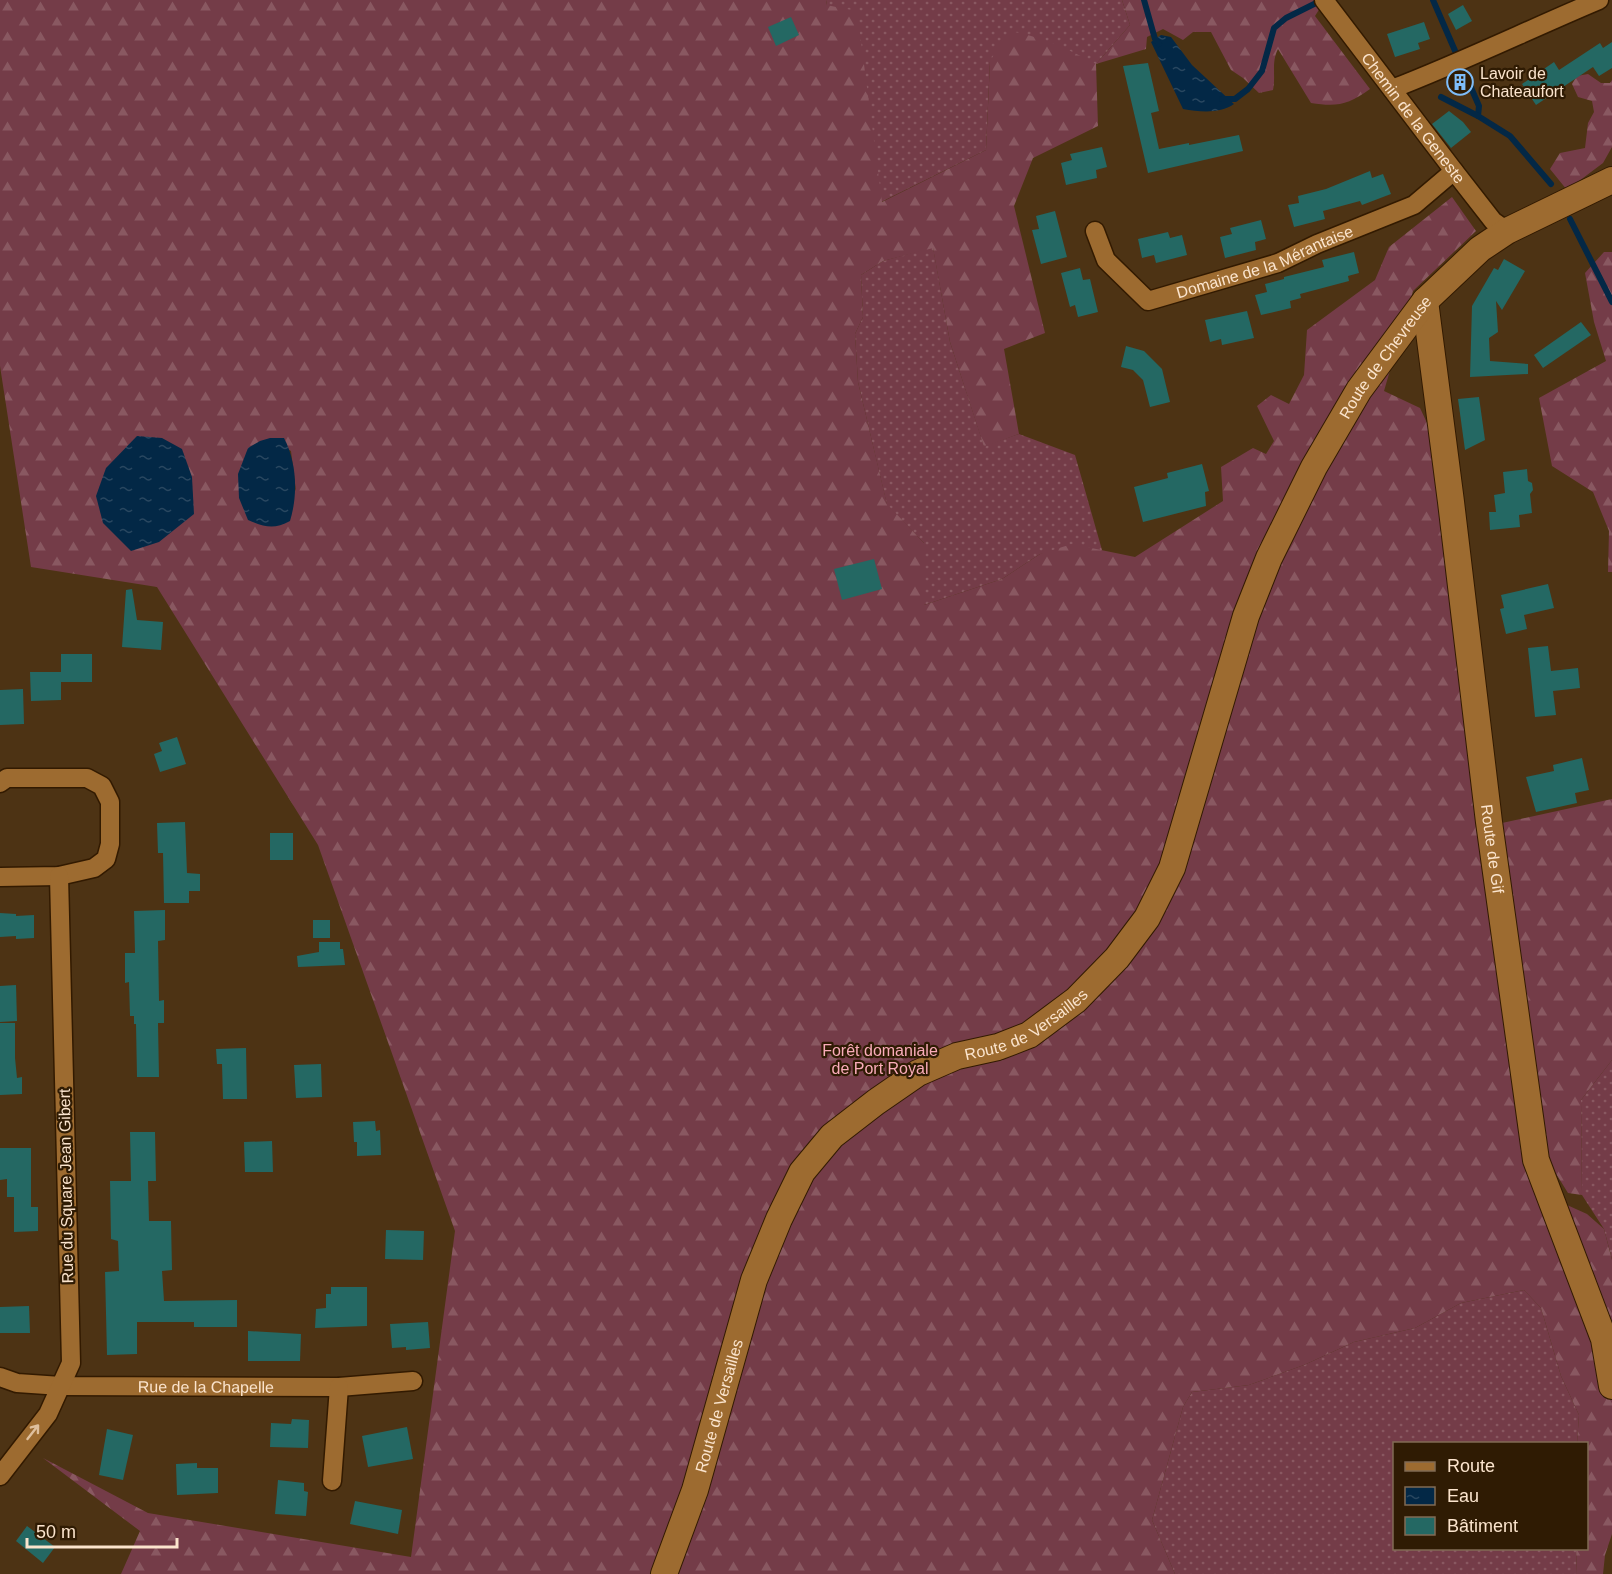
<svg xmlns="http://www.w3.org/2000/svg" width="1612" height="1574" viewBox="0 0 1612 1574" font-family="Helvetica,sans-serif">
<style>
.grass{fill:url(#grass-dots)}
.forest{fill:url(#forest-firs);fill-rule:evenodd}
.water{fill:url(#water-ripples)}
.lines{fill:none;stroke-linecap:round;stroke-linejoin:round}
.stream{stroke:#032846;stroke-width:6}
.building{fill:#246863}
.street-casing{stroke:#321a00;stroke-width:21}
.secondary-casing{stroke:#321a00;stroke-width:28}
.street{stroke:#9d6b30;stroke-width:18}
.secondary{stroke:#9d6b30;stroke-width:26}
.oneway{stroke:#dfc09e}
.labels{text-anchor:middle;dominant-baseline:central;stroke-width:4.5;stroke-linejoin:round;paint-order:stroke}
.poi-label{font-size:16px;fill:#fbe4cd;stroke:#2f1b03;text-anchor:start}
.street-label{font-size:16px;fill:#fbe4cd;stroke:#2f1b03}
.park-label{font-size:16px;fill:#faacba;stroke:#2f1b03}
</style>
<defs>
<pattern id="grass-dots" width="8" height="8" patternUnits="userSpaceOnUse" patternTransform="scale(1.5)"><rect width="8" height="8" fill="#743c48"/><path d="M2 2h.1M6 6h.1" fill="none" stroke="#895861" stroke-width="1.8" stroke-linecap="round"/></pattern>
<pattern id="forest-firs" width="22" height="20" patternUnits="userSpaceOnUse" patternTransform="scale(1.5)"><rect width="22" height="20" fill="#743c48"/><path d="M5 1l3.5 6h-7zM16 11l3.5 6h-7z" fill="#895861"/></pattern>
<pattern id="water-ripples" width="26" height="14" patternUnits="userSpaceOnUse" patternTransform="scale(1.5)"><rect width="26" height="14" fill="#032846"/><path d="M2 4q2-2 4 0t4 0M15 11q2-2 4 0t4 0" fill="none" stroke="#294760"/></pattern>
</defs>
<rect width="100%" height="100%" fill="#4d3314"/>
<g class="grass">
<path d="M827,0H1122L1130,25L1096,64L990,61L986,150L881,202L871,125L826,5Z"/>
<path d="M933,247L950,342L984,446L1019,434L1075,455L1102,550L1040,554L1002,579L924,605V543L887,505L858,382L855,334L863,317L861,275L883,261Z"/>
<path d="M1612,1060V1259L1604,1229L1582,1195L1581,1100Z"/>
<path d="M1524,1290L1541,1308L1561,1376L1579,1415L1577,1443L1394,1444V1548L1576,1549L1577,1574H1175L1152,1520L1183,1407L1192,1392L1249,1385L1304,1365L1354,1342L1415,1328L1461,1303Z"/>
</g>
<g class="forest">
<path d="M0,0H827L826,5L857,11L882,202L986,150L990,61L1009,31C1041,36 1068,49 1096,64L1130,25L1122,0H1315L1320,8L1315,16L1370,89C1348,105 1337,107 1311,103L1278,49C1271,62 1276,76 1273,90L1259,93L1243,78L1231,70L1211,32H1193L1183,40L1163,29L1147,37L1146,49L1096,64L1098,126L1033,158L1014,206L1045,333L1004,349L1019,434L984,447L950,342L933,248L883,261L861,275L863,317L855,334L858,382L887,504L924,543V605L1002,579L1040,554L1072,544L1135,557L1223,501L1221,467L1253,448L1266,454L1274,441L1257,406L1271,395L1289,404L1304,375L1307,330L1375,280L1389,247L1452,197L1476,231L1413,291L1384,391L1420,408L1436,442L1532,1183L1567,1205L1587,1214L1604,1229L1612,1260V1534L1605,1555L1603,1574H1577L1576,1549L1586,1548V1444L1577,1443L1579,1415L1561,1376L1541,1308L1524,1290L1461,1303L1415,1328L1354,1342L1304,1365L1249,1385L1192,1392L1183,1407L1152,1520L1175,1574H121L140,1531L43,1458L148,1513L411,1557L455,1231L318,845L157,587L31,567L0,366ZM270,438L291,451L296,491Z"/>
<path d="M1588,74L1601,83H1610L1612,80V147L1603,163L1567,190L1550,169L1560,153L1585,148L1588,123L1594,112L1592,101L1578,97L1572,84L1577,76Z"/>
<path d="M1604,252H1612V572H1608L1609,531L1593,492L1552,466L1539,398L1606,361L1594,322L1585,273Z"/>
<path d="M1612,799V1060L1581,1100L1582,1195L1568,1193L1545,1156L1502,823Z"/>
</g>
<g class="water">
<path d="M1161,35L1171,37L1192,65L1234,104C1220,114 1200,112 1183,109L1151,42Z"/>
<path d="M137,436L162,438L182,449L192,477L194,514L159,542L131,551L103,523L96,496L106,468Z"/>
<path d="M270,438H284C297,463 298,495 290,521C274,530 264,527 248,520L239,498L238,474L248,448L260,441Z"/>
</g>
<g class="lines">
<g class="stream">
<path d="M1144,0L1155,39L1159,44"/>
<path d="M1433,0L1479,106L1478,116L1510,136L1551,184"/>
<path d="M1441,97L1478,116"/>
<path d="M1222,99H1235L1248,89L1262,71L1274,28L1286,18L1322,0"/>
<path d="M1570,219L1612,302"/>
</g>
</g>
<g class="building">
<path d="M1463,5L1472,21L1456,30L1448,14Z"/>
<path d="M791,17L799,35L776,46L768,27Z"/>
<path d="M1424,22L1430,39L1418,43L1420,49L1395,57L1387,34Z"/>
<path d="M1612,42V68L1599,76L1593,67L1536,105L1522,84L1554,62L1559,70L1600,43L1603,48Z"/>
<path d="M1148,63L1159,111L1151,113L1159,149L1189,143V145L1239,135L1243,151L1148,173L1123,66Z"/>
<path d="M1449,111L1463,122L1471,132L1451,148L1432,124Z"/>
<path d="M1102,147L1107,167L1096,170L1097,178L1066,185L1061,163L1072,160L1070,154Z"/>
<path d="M1370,171L1372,178L1383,174L1391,194L1362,205L1360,201L1323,211L1325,219L1294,227L1288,205L1299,203L1298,196L1326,189Z"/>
<path d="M1055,211L1067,257L1041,264L1032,230L1039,229L1036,216Z"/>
<path d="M1261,220L1266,239L1255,242L1256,250L1225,258L1220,237L1232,234L1230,228Z"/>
<path d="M1168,232L1170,238L1182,235L1187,255L1156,263L1154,255L1142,258L1138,239Z"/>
<path d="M1354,252L1359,273L1348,276L1349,281L1300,294L1301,298L1290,301L1291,308L1261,315L1255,295L1267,292L1265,284L1284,279V277L1324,267L1322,260Z"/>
<path d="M1504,259L1525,271L1502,310L1496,301L1498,332L1489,338L1490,361L1528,364V374L1470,377L1472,306L1494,268L1498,270Z"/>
<path d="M1080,268L1083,280L1090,279L1098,312L1078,317L1075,305L1070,307L1061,273Z"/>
<path d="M1247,311L1254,338L1222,345L1221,339L1210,342L1205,320Z"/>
<path d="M1581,322L1591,335L1543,368L1534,355Z"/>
<path d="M1126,346L1144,351L1162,369L1170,402L1150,407L1143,380L1133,370L1121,367Z"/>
<path d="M1479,397L1485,440L1465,450L1458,399Z"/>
<path d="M1202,464L1209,491L1205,492L1206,506L1143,522L1134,487L1168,478L1167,473Z"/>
<path d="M1527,469L1528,481L1532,483L1533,490L1530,494L1532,513L1519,515L1520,527L1490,530L1489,512H1496L1494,495L1505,493L1503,472Z"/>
<path d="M874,559L882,589L842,600L834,569Z"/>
<path d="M1548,584L1554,608L1524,615L1527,629L1506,634L1500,609L1504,608L1501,595Z"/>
<path d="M132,589L137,620L163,622L161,650L122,647L126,590Z"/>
<path d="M1548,646L1551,671L1578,668L1580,688L1553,691L1556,715L1535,717L1528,648Z"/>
<path d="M61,654H92V682H61V700L31,701L30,672H61Z"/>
<path d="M23,689L24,724L0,725V690Z"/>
<path d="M177,737L186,764L160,772L154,754L162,751L159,743Z"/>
<path d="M1582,758L1589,790L1575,793L1577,803L1536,812L1526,777L1554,771L1553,765Z"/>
<path d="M185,822L187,873L200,874V891H189V903H164L163,853H158L157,823Z"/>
<rect x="270" y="833" width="23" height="27"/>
<path d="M165,910V940L158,941L159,1001L164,1000V1023H158L159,1077H137L136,1024H134V1016H130L129,982L125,983V953H135L134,911Z"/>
<path d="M0,913L16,914V916L34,915V938L16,939V936L0,937Z"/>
<rect x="313" y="920" width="17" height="18"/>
<path d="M319,942H340V949H343L345,965L298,967L297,956L319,952Z"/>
<path d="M16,985L17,1021L0,1022V986Z"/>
<path d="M0,1023H15V1058L17,1078L22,1077V1094L0,1095Z"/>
<path d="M246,1048L247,1099H223L222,1064H217L216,1049Z"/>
<path d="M321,1064L322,1097L296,1098L294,1065Z"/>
<path d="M375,1121L376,1131L380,1130L381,1155L357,1156V1142H354L353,1122Z"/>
<path d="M130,1132H155L156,1181H148L149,1221H171L172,1270L162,1271L164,1301L237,1300V1327H194V1322H137V1354L107,1355L105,1272L119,1271L118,1241L111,1239L110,1181H131Z"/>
<path d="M272,1141L273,1172H245L244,1142Z"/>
<path d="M0,1148H31V1207H38V1231L14,1232V1197H7V1179L0,1180Z"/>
<path d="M386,1230L424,1231L423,1260L385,1259Z"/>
<path d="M331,1287H367V1326L315,1328L316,1309L326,1308V1294H331Z"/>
<path d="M29,1306L30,1333H0V1307Z"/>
<path d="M428,1322L430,1348L406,1350V1347L392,1348L390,1324Z"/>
<path d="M248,1331L301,1334L300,1361H248Z"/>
<path d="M292,1419L309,1420L308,1448L270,1447L271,1423L291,1424Z"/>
<path d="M407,1427L413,1459L368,1467L362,1436Z"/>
<path d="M107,1429L133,1435L123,1480L99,1475Z"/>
<path d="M197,1463V1468H218V1493L177,1495L176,1464Z"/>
<path d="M278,1480L304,1483V1491L308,1492L306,1516L275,1514Z"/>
<path d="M355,1501L402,1510L398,1534L350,1524Z"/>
<path d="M27,1526L55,1547L43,1563L16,1541Z"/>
</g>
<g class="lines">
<g class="street-casing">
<g id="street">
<path id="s1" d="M1324,0L1454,171L1493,221L1507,231"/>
<path d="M1392,89C1462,62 1530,29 1599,0"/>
<path id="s2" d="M1095,231L1106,260L1148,301L1278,263L1317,244L1414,205L1454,171"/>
<path d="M0,783L7,778H87L102,786L110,802V844L106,859L94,868L59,876L0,877"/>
<path id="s3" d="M0,1377L17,1383L61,1386L339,1387L413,1381"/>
<path d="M0,1476L48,1414L71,1363L59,876"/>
<path d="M332,1481L339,1387"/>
</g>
</g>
<g class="secondary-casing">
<g id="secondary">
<path id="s4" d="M1425,301L1451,502L1489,822L1536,1160L1604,1339L1612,1386"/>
<path id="s5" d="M664,1574L695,1490L754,1280L779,1219L802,1172L832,1136L876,1102L918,1073L957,1056L998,1047L1029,1035L1076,1000L1117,958L1147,918L1172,868L1246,616L1269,558L1314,467L1359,390L1425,301L1480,249L1507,231L1612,180"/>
</g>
</g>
<use href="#street" class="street"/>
<use href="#secondary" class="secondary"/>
</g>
<defs><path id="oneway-shaft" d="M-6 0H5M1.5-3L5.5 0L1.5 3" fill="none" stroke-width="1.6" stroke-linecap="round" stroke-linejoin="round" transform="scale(1.5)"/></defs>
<use class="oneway" href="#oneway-shaft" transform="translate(33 1432) rotate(-52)"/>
<defs>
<g id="building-ring" transform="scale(1.35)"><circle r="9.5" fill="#2f1b03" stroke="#7ebdf9" stroke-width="1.5"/><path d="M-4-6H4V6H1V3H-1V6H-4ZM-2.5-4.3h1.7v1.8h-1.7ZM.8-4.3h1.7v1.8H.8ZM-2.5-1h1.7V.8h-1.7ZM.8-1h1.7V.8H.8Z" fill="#7ebdf9"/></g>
</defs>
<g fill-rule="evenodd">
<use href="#building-ring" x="1460" y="82"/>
</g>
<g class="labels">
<g class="poi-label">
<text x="1480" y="73">Lavoir de<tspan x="1480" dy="18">Chateaufort</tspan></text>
</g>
<g class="street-label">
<text stroke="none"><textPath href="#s1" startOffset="148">Chemin de la Geneste</textPath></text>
<text stroke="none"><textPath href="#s2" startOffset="213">Domaine de la Mérantaise</textPath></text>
<text stroke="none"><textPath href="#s5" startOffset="1478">Route de Chevreuse</textPath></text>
<text stroke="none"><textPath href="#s4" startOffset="552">Route de Gif</textPath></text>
<text stroke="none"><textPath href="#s5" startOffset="699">Route de Versailles</textPath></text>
<text transform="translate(66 1186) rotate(-91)">Rue du Square Jean Gibert</text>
<text stroke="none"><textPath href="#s3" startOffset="207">Rue de la Chapelle</textPath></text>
<text stroke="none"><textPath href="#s5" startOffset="177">Route de Versailles</textPath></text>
</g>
<g class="park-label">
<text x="880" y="1050">Forêt domaniale<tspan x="880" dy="18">de Port Royal</tspan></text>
</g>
</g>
<rect x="1393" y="1442" width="195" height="108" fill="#2f1b03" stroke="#816b54" stroke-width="1.5"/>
<rect x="1405" y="1462" width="30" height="9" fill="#9d6b30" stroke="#816b54" stroke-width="1.5"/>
<text x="1447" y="1472" font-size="18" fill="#fbe4cd">Route</text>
<rect x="1405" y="1487" width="30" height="18" fill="url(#water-ripples)" stroke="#816b54" stroke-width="1.5"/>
<text x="1447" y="1502" font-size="18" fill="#fbe4cd">Eau</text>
<rect x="1405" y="1517" width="30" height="18" fill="#246863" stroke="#816b54" stroke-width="1.5"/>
<text x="1447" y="1532" font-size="18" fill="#fbe4cd">Bâtiment</text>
<path d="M27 1538v9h150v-9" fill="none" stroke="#fbe4cd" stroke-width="3"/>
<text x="36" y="1538" font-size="18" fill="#fbe4cd" stroke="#2f1b03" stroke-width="4.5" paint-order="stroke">50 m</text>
</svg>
